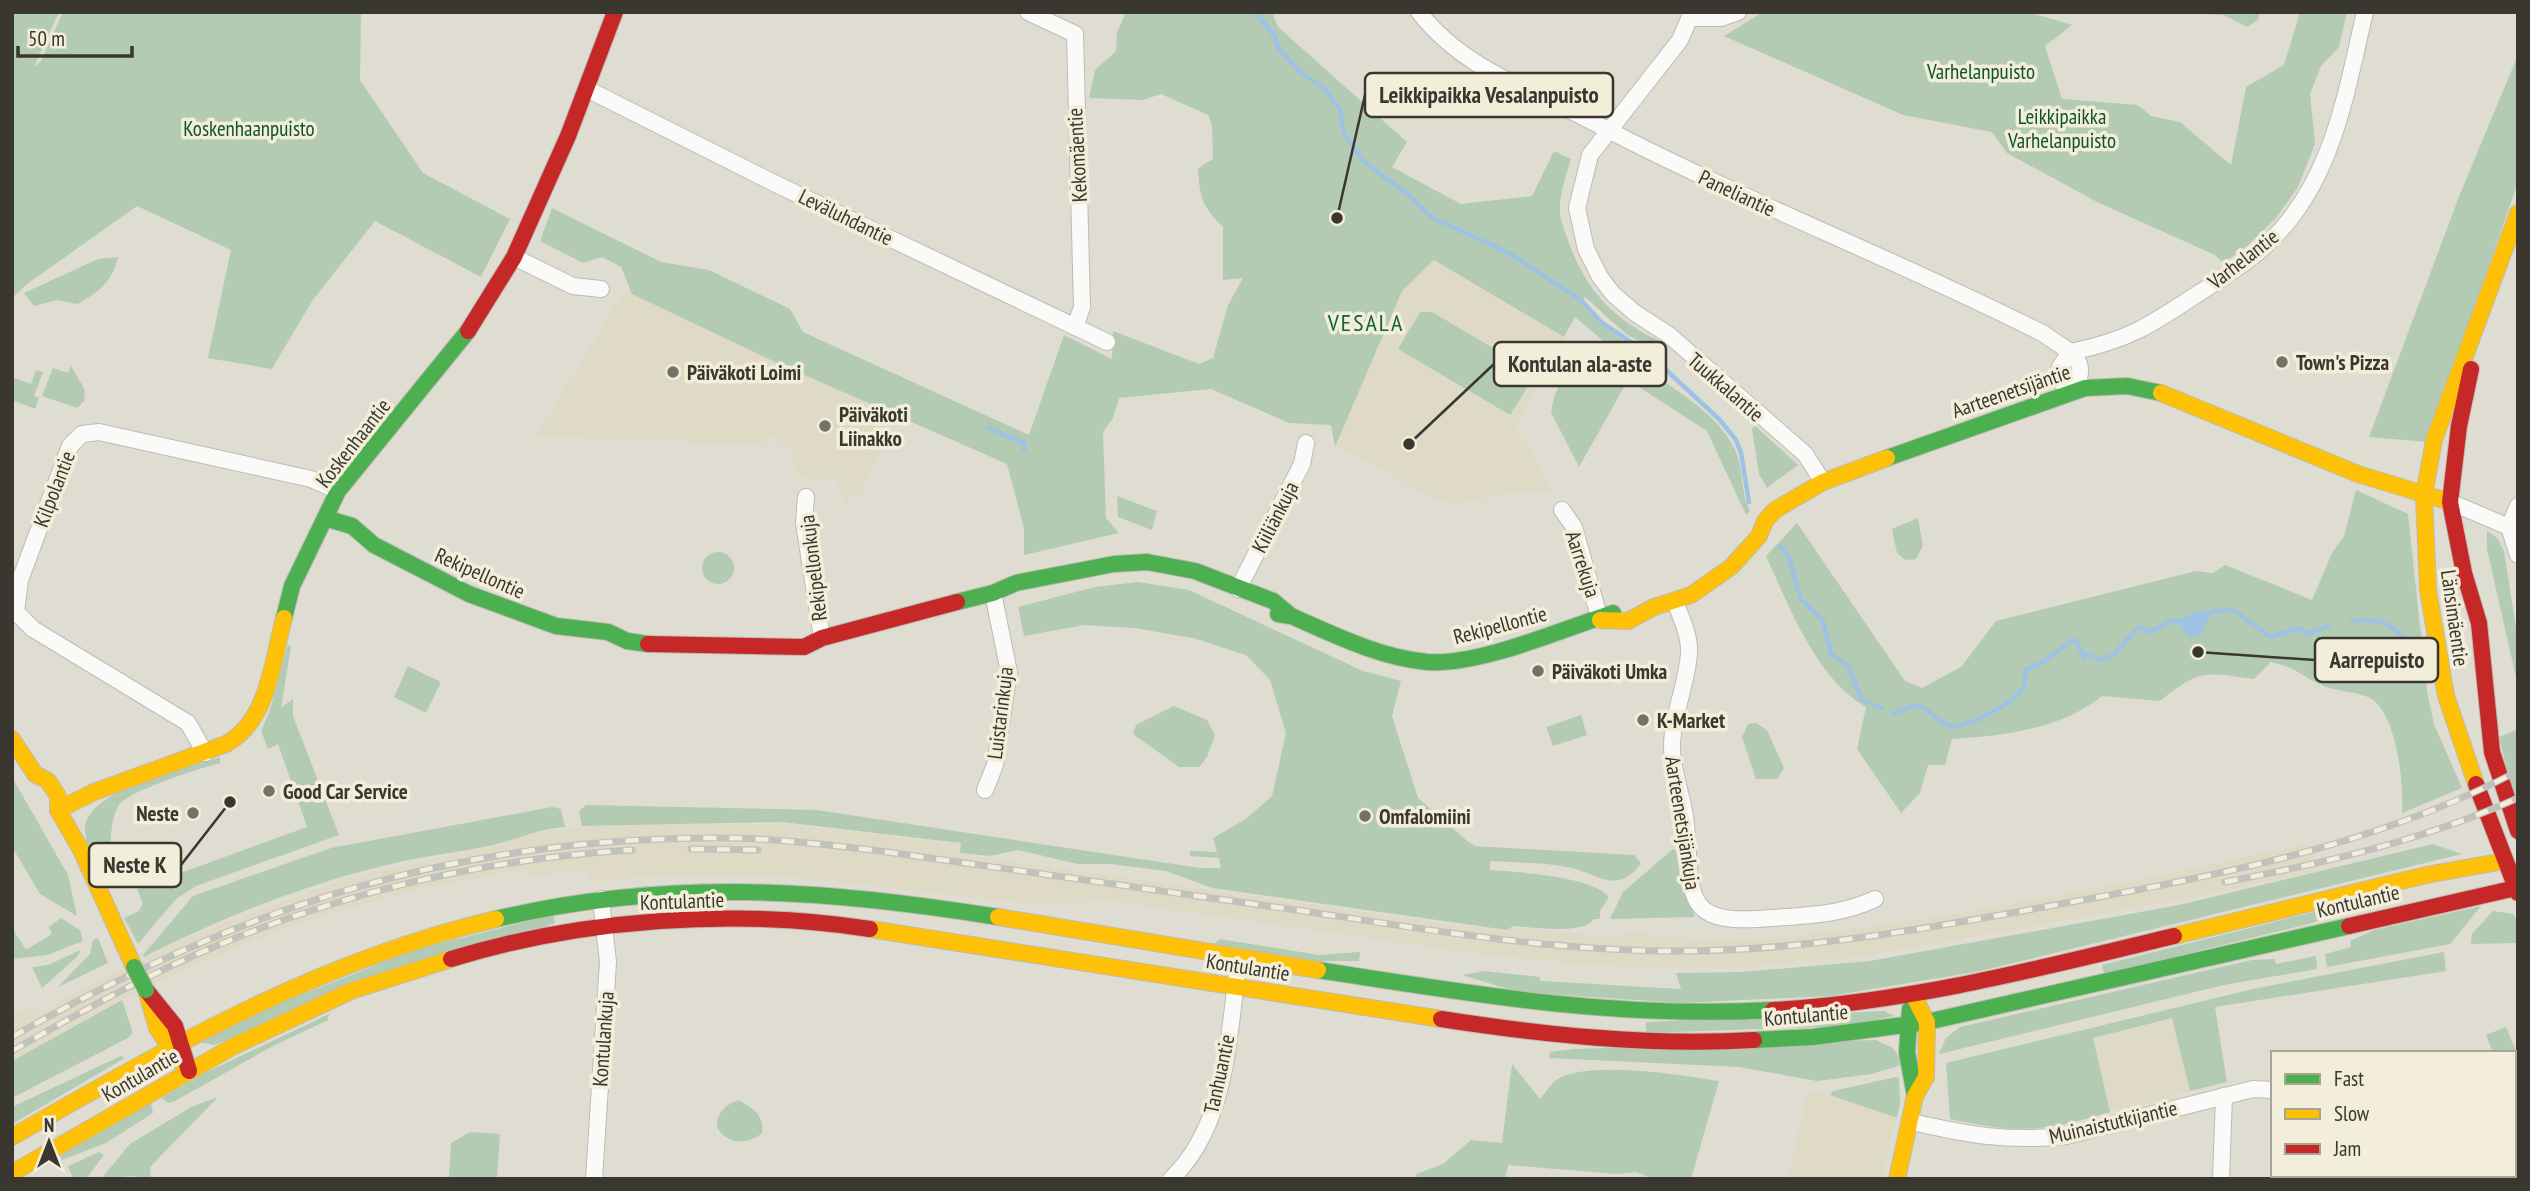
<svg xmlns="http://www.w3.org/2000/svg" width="2530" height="1191" viewBox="0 0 2530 1191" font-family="'PT Sans Narrow',sans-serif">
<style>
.built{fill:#dedac5}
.green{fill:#b3cbb3}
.water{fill:#9dc2e3}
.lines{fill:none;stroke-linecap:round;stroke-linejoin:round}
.stream{stroke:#9dc2e3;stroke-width:4.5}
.street-casing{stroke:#bdbbb3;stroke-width:18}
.fast-casing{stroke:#bdbbb3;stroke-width:18}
.slow-casing{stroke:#bdbbb3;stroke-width:18}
.jam-casing{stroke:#bdbbb3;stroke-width:18}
.street{stroke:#fafaf8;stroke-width:16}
.fast{stroke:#4caf50;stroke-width:16}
.slow{stroke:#ffc107;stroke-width:16}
.jam{stroke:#c62828;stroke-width:16}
.rail-casing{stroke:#c1c1be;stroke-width:7}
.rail{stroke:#f3eed9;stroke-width:4.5;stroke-dasharray:13;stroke-linecap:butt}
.fast-bridge-casing{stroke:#bdbbb3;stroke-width:18;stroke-linecap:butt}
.fast-bridge{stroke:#4caf50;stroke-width:16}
.poi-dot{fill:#737168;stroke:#f3eed9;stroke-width:2.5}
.labels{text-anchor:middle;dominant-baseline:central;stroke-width:7;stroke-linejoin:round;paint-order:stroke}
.park-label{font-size:21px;fill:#0e5428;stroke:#f3eed9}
.street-label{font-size:21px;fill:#39372f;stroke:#f3eed9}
.poi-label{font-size:21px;font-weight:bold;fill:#39372f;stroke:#f3eed9;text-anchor:start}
.quarter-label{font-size:24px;letter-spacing:2px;fill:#13623a;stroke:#f3eed9}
.leader{fill:none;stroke:#39372f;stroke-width:2.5}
.callout-dot{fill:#39372f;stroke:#f3eed9;stroke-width:2.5}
.callout{fill:#f3eed9;stroke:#39372f;stroke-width:2.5}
.callout-label{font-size:23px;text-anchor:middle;font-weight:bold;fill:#39372f}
</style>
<rect width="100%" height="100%" fill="#dfddd2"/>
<g class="built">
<path d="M1435,260L1564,337L1517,427L1552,492L1505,493L1454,505L1434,498L1337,447L1378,342L1402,291Z"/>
<path d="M632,294L897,416L861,489L844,504L836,476L814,482L802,475H795L792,450L769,435L762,445L536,436L621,296Z"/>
<path d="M782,824L960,844L959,854L1507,932L1512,928L1613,937L1628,933L1681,936V942L1795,936L1931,918L2159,876L2300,845L2310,844L2318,871L2169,902L1857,957L1742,968H1666L1590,965L1486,955L1067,895V898L1088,901L1046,905L784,876H655L591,882L584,871L533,876L515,871L408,891L295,925L197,964L116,1002L12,1061V1017L34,1004L40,1013L102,979L189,937L344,879L496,846L519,837L554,830L614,825Z"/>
<path d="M2173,1017L2190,1091L2110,1112L2092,1038Z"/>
<path d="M1808,1092L1830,1095L1897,1118L1881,1179H1787Z"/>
</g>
<g class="green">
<path d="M12,12H59L34,67L41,61L63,12H361L360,80L423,173L510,219L481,277L375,221L312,301L272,369L208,358L231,250L137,206L27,284L12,298Z"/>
<path d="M1126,12H1272L1278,27L1407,142L1392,167L1461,204L1532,196L1554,151L1571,159C1566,176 1559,194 1560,212C1560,222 1566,233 1569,243C1585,288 1613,320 1658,340L1660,349L1657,351L1626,334L1585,297L1582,304L1600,324L1647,357C1623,364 1593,331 1575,317L1564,337L1434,260L1402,291L1335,447L1331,425L1289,423L1211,389L1119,398L1113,418L1103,432L1106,518L1119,533L1024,555V528L1007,464L775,362L632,294L621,267L602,257L583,263L540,241L552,208L661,262L709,270L790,309L803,332L1029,435L1064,335L1112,359L1113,331L1199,364L1213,358L1228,305L1243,278L1223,280V227C1201,205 1200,198 1198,168L1213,159L1212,125L1208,115L1161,94L1143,100L1089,98L1095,70L1116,51L1117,32Z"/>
<path d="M1763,12H2028L2072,25L2045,46L2062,99L2138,105L2151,116L2180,122L2231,165L2246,87L2284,65L2300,12H2347L2339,47L2321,66L2310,94L2315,144L2298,187L2276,218L2246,247L2223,263L2215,255L2097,202L2007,153L1992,132L1903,115L1724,36Z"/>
<path d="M2162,12H2260L2258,20L2247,27L2224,15Z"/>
<path d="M2518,55V182L2428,442L2369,437L2460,194Z"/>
<path d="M118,257C113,281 99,292 78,304L57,300L34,306L24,293L98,259Z"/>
<path d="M1420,312H1432L1536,373L1510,415L1398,349Z"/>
<path d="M1601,347C1615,360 1628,370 1648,370C1678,392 1721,416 1736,452C1744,471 1740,491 1750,511L1746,515L1707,431L1628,380L1579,467L1551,412C1557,380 1570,357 1601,347Z"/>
<path d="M71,366L85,390L84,401L77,408L42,396L53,368L68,373Z"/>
<path d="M36,370L43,372L34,396L39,398L35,409L12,400V377L31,384Z"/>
<path d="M1755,426L1798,465L1767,488L1759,474L1752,429Z"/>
<path d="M2356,490L2408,514L2427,691L2434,724L2462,788L2402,813C2404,785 2397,713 2370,698C2357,691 2334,692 2319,684C2297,673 2298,668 2271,662L2254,679C2203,673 2202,668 2160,701L2102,696C2062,729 2003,736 1952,739L1945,765H1928L1920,793L1901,813L1857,749L1866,707C1816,679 1789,606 1766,556L1797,523L1905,681L1922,688L1961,667L1996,621L2196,571L2213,573L2225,565L2312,600L2332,553L2344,536Z"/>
<path d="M1117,496L1157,511L1152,530L1118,517Z"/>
<path d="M1918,518L1923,546L1916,559L1905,560L1897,553L1892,529Z"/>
<path d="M2487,531L2497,538L2504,551L2518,641V686L2487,549Z"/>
<circle cx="718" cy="568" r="16"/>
<path d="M1138,582L1189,590L1363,671L1401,681L1392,716L1418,798L1466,840L1475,846L1634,855L1641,863C1617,898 1595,871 1567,867C1543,862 1515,863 1490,861V870C1518,872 1592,876 1609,897L1600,911V919H1594C1584,935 1531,927 1513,926L1507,930L1212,888L1166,871L1111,864H1078L1018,850L989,856L960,853L961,843L782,822L582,826L579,811L586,805L817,810L1200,868H1221L1219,858L1190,856V851L1217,852L1213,838L1246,819L1272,796L1286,733L1270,680L1246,655L1193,638L1134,628L1084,625L1024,636L1018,607L1095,587Z"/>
<path d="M288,644L291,647L281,708L293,699V716L339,835L196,886L176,899L138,944L124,918L139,911L143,903L137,889L307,827L278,744L268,749L261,731L270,710Z"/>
<path d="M408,666L441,682L426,713L394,697Z"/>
<path d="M1174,706L1207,720L1215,735L1207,757L1199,767H1179L1133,734L1136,725Z"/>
<path d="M1581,715L1587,735L1553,746L1546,727Z"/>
<path d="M1756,723L1767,730L1784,768L1777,779H1756L1742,737L1748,724Z"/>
<path d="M2518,729V814L2499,737Z"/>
<path d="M220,757V763C201,768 128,791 119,805C110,819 111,844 109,860L113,866L106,871L99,869C93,856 84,842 85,828C87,789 188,768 220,757Z"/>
<path d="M12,777L68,875L77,916L40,894L12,847Z"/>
<path d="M552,807L561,809L565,827C539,829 517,839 493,845C462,852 430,855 399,862C311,882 225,916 144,957L143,955L193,896L331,848Z"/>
<path d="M2433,844L2462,854L1981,971L1830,996L1680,1003L1518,992L1462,975L1484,971L1540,977V981L1681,989L1676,973L1742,972L1870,961L2179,905Z"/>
<path d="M1673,849L1679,852L1681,885L1695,917L1610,919L1623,892Z"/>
<path d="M2481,906L2450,944L2327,967L2325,954L2351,947L2350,941L2374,930Z"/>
<path d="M2322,910L2325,918L2309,924L2104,974L2102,965Z"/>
<path d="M2493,911L2513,914L2518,922V943L2471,944L2472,934Z"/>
<path d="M553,915L555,923L214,1045L200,1042L266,1009L413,950Z"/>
<path d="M61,918L80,930L83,941L47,955L12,959V928L26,950L52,934L49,927Z"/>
<path d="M98,938L108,963L58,987L90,954L93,940Z"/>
<path d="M1220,939L1319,955L1360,952L1359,961H1318L1214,944Z"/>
<path d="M80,950L79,955L42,988L32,967L48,965Z"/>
<path d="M2444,952L2446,971L2215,1007L2227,1082L2190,1091L2172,1018L2093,1038L2110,1112C2044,1132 2019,1134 1950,1119L1946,1063L2253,989Z"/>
<path d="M2316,956L2317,969L2224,985L1939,1054L1946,1038L1960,1027L2252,960L2275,959L2276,964Z"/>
<path d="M122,1000L133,1033L128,1038L12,1098V1061Z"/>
<path d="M1884,1011L1894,1016L1847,1026L1646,1033V1022Z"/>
<path d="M329,1014L328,1020L271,1047L175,1101L168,1103L162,1098L207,1072Z"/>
<path d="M2506,1027L2518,1056V1067L2514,1068V1053H2493L2486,1035Z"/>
<path d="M1876,1040L1893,1048L1904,1064L1872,1074L1817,1081L1739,1067L1549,1058L1550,1052L1574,1049Z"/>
<path d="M121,1056L125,1058L12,1124V1107Z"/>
<path d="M1512,1064L1540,1099C1545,1093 1551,1083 1558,1079C1589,1060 1683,1075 1719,1081L1691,1179H1653L1636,1172L1616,1174L1508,1165L1505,1179H1417L1416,1174L1443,1164L1471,1140L1502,1143Z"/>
<path d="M1896,1077L1899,1079L1900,1103L1897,1118L1830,1095L1833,1091Z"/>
<path d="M218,1097L150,1167L151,1179L131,1176L101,1179L130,1144L191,1107Z"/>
<path d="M739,1100C752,1108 765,1115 762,1133C748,1145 727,1145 717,1127C716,1113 726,1104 739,1100Z"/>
<path d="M151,1103L153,1113L106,1143L62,1160L60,1156Z"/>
<path d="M470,1132L500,1134L497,1179H449L451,1143Z"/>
<path d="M99,1152L104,1155L86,1179H73L68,1166Z"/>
</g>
<path class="water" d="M2196,611L2212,612L2200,636L2190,637L2181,629L2179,621Z"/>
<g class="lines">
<g class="stream">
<path d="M1255,12L1274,35L1279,49L1300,72L1325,89L1340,110L1344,134L1364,162L1410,196L1431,217L1505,251L1580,299L1602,323L1649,354L1720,420L1736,440L1741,453L1749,502"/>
<path d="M988,428L1024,443V450"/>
<path d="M1781,547L1790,560L1800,598L1823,621L1831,654L1848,666L1862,700L1882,708"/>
<path d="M2207,613L2231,609L2271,637L2298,628L2309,634L2328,626"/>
<path d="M2352,621C2375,618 2400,623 2406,649C2409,661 2409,671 2418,680"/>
<path d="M1893,713C1900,712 1906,707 1913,706C1929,704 1938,727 1956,726C1972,725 2017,701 2024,686C2026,682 2025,676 2026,670L2045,661L2072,640L2076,641L2084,657L2088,654L2101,660L2113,655L2139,627L2150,632L2171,621H2182"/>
</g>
<g class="street-casing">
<g id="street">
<path d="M1028,12L1075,34L1082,307L1075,327"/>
<path d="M1419,12C1462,68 1527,88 1587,119C1736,198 1894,258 2044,334C2067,351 2092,358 2074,390L2061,382L2060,367L2070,352"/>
<path d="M1692,12L1680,40L1590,155L1577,208L1586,249L1600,277L1613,294L1635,313L1669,335L1805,454L1823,482"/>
<path d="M1692,18H1721L1738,12"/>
<path d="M587,89L774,183L1107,342"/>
<path d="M514,257L573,286L601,289"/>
<path d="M2070,352C2127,341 2151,325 2199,293C2221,279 2244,265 2264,247C2332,186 2345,97 2365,12"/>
<path d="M806,497L804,523L822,638"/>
<path d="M2450,502L2509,527"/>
<path d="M1562,510L1574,527L1600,620"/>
<path d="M2509,527L2518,555"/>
<path d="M2509,527L2518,506"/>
<path d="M1238,589L1302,464L1306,443"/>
<path d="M1675,602C1681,617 1690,636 1689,653C1687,685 1672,715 1672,747C1672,774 1684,798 1686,825C1692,899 1682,926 1772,918C1811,915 1840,915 1875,899"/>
<path d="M205,753L188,723L33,629L16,612L20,580L70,446L82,434L99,432L311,479L338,491"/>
<path d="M985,790L995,765L1009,672L993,593"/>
<path d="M1912,1122C1969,1135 2007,1142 2066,1136L2253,1089L2273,1090"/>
<path d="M2514,1142L2518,1143"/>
<path d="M594,1179L608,962L601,899"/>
<path d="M1171,1179C1229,1124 1228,1032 1239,959"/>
<path d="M2221,1179L2224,1096"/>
</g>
</g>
<g class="fast-casing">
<g id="fast">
<path d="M1887,458L2085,388L2127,386L2161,393"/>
<path d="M325,518L352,526L374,545L469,594L556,626L608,632L627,641L648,644"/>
<path d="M957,602L993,593L1016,583L1114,564L1147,562L1195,571L1273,601L1291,616"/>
<path d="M1278,614L1291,616C1335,635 1378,657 1427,662C1479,666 1563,629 1613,613"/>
<path d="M284,618L292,586L338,491L468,331"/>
<path d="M496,919C669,878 825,889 998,917"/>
<path d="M1318,970C1470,994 1619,1019 1773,1010"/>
<path d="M1910,1009L1907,1052L1915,1096"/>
<path d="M1754,1040L1813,1037L1927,1022L2349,926"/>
</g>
</g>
<g class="slow-casing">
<g id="slow">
<path d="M2161,393L2358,474L2450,502"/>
<path d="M1600,620L1628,621L1654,607L1691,595L1731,567L1759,536L1765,521L1775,510L1823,482L1887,458"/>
<path d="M12,739L35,774L48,781L58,796V810L81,850L134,967"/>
<path d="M2476,784L2446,696L2428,590L2424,495L2434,440L2518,213"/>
<path d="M58,810L94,792L226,744C269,720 272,662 284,618"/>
<path d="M998,917L1318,970"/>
<path d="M870,929L1441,1019"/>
<path d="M2174,936L2426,875L2504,861"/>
<path d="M146,990L157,1028L179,1061"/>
<path d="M12,1137C170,1047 317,961 496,919"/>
<path d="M12,1173L234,1046L351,991L451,959"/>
<path d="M1897,1179L1915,1096L1926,1077L1927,1022L1913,995"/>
</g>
</g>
<g class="jam-casing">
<g id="jam">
<path d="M468,331L514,257L568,136L615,12"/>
<path d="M2471,369L2459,426L2450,502L2464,573L2479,623L2492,752L2518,831"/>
<path d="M648,644L804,647L822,638L957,602"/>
<path d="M2476,784L2518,893"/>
<path d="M2349,926L2516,888"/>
<path d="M451,959C581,919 736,908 870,929"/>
<path d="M146,990L175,1026L189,1071"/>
<path d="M1773,1010C1910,1002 2041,968 2174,936"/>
<path d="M1441,1019C1545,1035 1649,1046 1754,1040"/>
</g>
</g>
<use href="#street" class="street"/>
<use href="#fast" class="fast"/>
<use href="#slow" class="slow"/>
<use href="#jam" class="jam"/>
<g class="rail-casing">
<g id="rail">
<path d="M691,849L758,850"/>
<path d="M2225,882C2325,863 2424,840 2518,798"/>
<path d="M12,1037C240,907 457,837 721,838C774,838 827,845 880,851C1021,871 1162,891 1303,911C1422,929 1541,949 1661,951C1813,953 1961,922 2110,895C2250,869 2390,838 2518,771"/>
<path d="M12,1051C72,1017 132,983 195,955C334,894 481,859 632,850"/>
</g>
</g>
<use href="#rail" class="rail"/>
<g class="fast-bridge-casing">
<path id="fast-bridge" d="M134,967L146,990"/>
</g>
<use href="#fast-bridge" class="fast-bridge"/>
</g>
<g class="poi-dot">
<circle cx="2282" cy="362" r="7"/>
<circle cx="673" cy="372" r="7"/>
<circle cx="825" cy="426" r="7"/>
<circle cx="1538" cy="671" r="7"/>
<circle cx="1643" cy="720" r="7"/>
<circle cx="269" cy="791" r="7"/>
<circle cx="193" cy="813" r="7"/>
<circle cx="1365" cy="816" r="7"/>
</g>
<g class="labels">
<g class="park-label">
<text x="1981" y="71">Varhelanpuisto</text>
<text x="2062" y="116">Leikkipaikka<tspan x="2062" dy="24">Varhelanpuisto</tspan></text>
<text x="249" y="128">Koskenhaanpuisto</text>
</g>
<g class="street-label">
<text transform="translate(1077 155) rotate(-93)">Kekomäentie</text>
<text transform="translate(1737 193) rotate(25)">Paneliantie</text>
<text transform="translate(846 217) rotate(26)">Leväluhdantie</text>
<text transform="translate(2243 259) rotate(-38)">Varhelantie</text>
<text transform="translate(1726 387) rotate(41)">Tuukkalantie</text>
<text transform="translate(2011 391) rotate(-19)">Aarteenetsijäntie</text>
<text transform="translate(353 443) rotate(-52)">Koskenhaantie</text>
<text transform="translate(54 489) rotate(-69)">Kilpolantie</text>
<text transform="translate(1275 517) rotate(-63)">Kiiliänkuja</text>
<text transform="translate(1583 564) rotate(72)">Aarrekuja</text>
<text transform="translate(813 568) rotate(-97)">Rekipellonkuja</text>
<text transform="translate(480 573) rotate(24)">Rekipellontie</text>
<text transform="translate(2455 618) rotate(82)">Länsimäentie</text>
<text transform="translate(1500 625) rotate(-15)">Rekipellontie</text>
<text transform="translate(1000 713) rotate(-83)">Luistarinkuja</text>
<text transform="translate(1683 823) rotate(81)">Aarteenetsijänkuja</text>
<text transform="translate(682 901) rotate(-2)">Kontulantie</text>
<text transform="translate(2358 901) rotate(-13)">Kontulantie</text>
<text transform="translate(1248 967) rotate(9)">Kontulantie</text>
<text transform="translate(1806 1015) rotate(-5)">Kontulantie</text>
<text transform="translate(603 1039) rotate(-86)">Kontulankuja</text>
<text transform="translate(1219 1074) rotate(-78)">Tanhuantie</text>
<text transform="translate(140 1075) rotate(-30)">Kontulantie</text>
<text transform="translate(2113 1122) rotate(-13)">Muinaistutkijantie</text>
</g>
<g class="poi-label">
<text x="2296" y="362">Town's Pizza</text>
<text x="687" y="372">Päiväkoti Loimi</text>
<text x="839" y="414">Päiväkoti<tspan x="839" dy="24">Liinakko</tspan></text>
<text x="1552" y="671">Päiväkoti Umka</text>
<text x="1657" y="720">K-Market</text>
<text x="283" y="791">Good Car Service</text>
<text x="179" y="813" text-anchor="end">Neste</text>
<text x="1379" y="816">Omfalomiini</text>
</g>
<g class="quarter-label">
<text x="1366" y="322">VESALA</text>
</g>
</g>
<path class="leader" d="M1337 218L1365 95M1409 444L1494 364M2198 652L2315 660M230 802L181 865"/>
<g class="callout-dot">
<circle cx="1337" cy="218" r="7"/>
<circle cx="1409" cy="444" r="7"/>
<circle cx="2198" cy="652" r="7"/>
<circle cx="230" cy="802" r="7"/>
</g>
<g class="callout">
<rect x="1365" y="73" width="248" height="44" rx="7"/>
<rect x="1494" y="342" width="172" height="44" rx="7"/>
<rect x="2315" y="638" width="123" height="44" rx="7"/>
<rect x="89" y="843" width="92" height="44" rx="7"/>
</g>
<g class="callout-label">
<text x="1489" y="103">Leikkipaikka Vesalanpuisto</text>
<text x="1580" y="372">Kontulan ala-aste</text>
<text x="2377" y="668">Aarrepuisto</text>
<text x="135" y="873">Neste K</text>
</g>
<rect width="2530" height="1191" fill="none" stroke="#39372f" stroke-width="28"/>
<rect x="2271" y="1051" width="245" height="126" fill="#f3eed9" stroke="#a9a595" stroke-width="2"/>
<rect x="2285" y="1074" width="35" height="10" fill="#4caf50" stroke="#a9a595" stroke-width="2"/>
<text x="2334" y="1086" font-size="21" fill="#39372f">Fast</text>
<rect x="2285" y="1109" width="35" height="10" fill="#ffc107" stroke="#a9a595" stroke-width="2"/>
<text x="2334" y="1121" font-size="21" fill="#39372f">Slow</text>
<rect x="2285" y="1144" width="35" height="10" fill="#c62828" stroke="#a9a595" stroke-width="2"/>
<text x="2334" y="1156" font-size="21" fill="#39372f">Jam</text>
<g transform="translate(49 1142)" stroke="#f3eed9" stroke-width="5" paint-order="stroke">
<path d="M0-5L12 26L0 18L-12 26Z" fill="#39372f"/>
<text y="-10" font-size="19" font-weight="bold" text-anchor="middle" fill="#39372f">N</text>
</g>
<path d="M18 46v10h114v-10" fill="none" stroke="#39372f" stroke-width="3.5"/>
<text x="28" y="46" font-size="21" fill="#39372f" stroke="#f3eed9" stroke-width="5" paint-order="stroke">50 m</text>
</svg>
